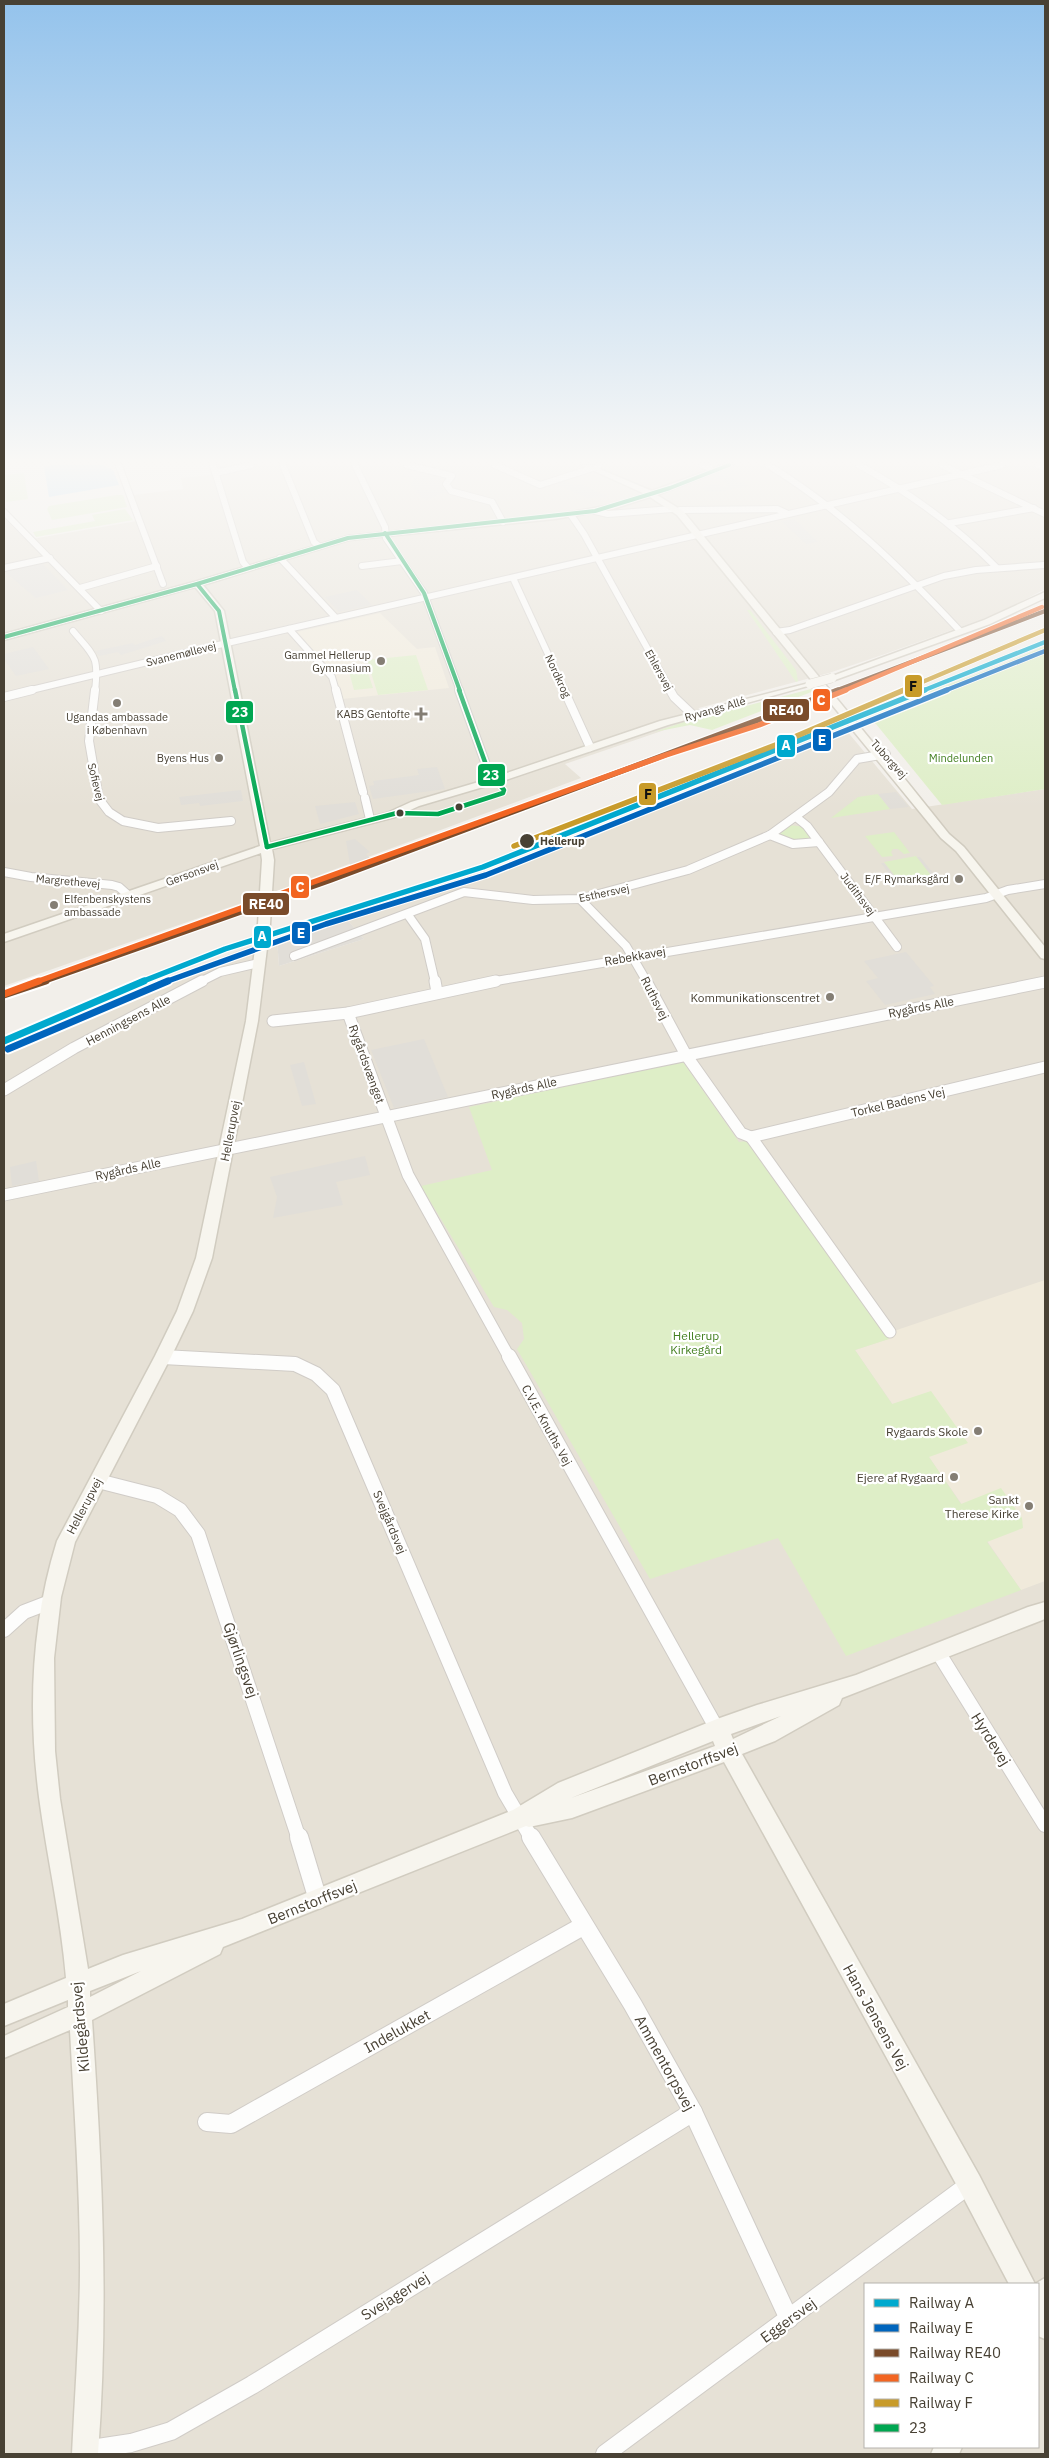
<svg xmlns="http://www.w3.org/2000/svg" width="1049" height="2458" viewBox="0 0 1049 2458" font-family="'IBM Plex Sans',sans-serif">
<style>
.residential{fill:#e6e1d6;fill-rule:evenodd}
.education{fill:#f0eadb}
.green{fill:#deeec7}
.parking{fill:#e1ded8}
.water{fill:#b6daf3}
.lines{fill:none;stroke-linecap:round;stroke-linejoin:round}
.street-far4-casing{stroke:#d0ccc7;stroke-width:8}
.street-far3-casing{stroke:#d0ccc7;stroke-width:10}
.street-far2-casing{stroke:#d0ccc7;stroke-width:13}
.street-far1-casing{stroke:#d0ccc7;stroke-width:16}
.street-casing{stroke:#d0ccc7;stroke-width:20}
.secondary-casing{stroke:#d1ccc0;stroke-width:3}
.street-far4{stroke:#fdfdfc;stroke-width:6}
.street-far3{stroke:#fdfdfc;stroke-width:8}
.street-far2{stroke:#fdfdfc;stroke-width:11}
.street-far1{stroke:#fdfdfc;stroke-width:14}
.street{stroke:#fdfdfc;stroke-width:18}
.secondary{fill:#f7f5ee;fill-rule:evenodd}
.secondary-bridge-casing{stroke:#d1ccc0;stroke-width:10;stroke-linecap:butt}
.secondary-bridge{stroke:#f7f5ee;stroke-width:9}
.bus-1-far1-casing{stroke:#fff;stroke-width:5.5}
.bus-1-casing{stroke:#fff;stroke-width:7}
.bus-1-far1{stroke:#00a651;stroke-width:4}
.bus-1{stroke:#00a651;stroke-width:4.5}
.rail-1-far2-casing{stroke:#fff;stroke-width:6}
.rail-1-far1-casing{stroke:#fff;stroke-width:8}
.rail-1-casing{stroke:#fff;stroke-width:11}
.rail-2-far2-casing{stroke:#fff;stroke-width:6}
.rail-2-far1-casing{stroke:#fff;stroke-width:8}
.rail-2-casing{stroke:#fff;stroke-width:11}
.rail-3-far2-casing{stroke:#fff;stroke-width:6}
.rail-3-far1-casing{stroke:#fff;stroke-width:8}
.rail-3-casing{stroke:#fff;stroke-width:11}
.rail-4-far2-casing{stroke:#fff;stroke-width:6}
.rail-4-far1-casing{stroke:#fff;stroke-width:8}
.rail-4-casing{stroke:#fff;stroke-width:11}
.rail-5-far1-casing{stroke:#fff;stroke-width:6}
.rail-5-casing{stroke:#fff;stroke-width:8}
.rail-1-far2{stroke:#00a9ce;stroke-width:4.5}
.rail-1-far1{stroke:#00a9ce;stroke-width:5.5}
.rail-1{stroke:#00a9ce;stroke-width:7}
.rail-2-far2{stroke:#0065bd;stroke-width:4.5}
.rail-2-far1{stroke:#0065bd;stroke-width:5.5}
.rail-2{stroke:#0065bd;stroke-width:7}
.rail-3-far2{stroke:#7a4b2a;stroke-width:4.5}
.rail-3-far1{stroke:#7a4b2a;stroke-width:5.5}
.rail-3{stroke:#7a4b2a;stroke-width:7}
.rail-4-far2{stroke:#f26522;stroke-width:4.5}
.rail-4-far1{stroke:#f26522;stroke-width:5.5}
.rail-4{stroke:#f26522;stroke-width:7}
.rail-5-far1{stroke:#c89b2a;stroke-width:4.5}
.rail-5{stroke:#c89b2a;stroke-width:5.5}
.poi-dot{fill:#847e74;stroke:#fff;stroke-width:2}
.bus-dot{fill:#484134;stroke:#fff;stroke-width:2}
.labels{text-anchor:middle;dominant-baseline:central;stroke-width:4.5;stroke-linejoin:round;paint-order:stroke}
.far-street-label{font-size:11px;fill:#484134;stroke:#fff}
.far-poi-label{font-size:11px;fill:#484134;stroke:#fff;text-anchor:end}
.far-park-label{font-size:11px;fill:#448022;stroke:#fff}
.far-stop-label{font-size:11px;font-weight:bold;fill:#484134;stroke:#fff;text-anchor:start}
.street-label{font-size:12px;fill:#484134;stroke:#fff}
.poi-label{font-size:12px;fill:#484134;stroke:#fff;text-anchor:end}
.park-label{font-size:12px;fill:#448022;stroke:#fff}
.near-street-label{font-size:15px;fill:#484134;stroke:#fff}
.line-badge{stroke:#fff;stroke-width:2}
.badge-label{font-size:14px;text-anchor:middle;font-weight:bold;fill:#fff}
.pale-badge-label{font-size:14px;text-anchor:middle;font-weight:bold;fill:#111}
</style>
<rect width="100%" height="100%" fill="#f2efea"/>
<g class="residential">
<path d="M208,465H1045V589L999,613L885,654L829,673L699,708L691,721L565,764L581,778L279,890L4,986V518L26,540L143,520L133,495L183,489L181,478L211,475Z"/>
<path d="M841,724L912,809L1045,789V2454H4V1045L72,1015L248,947L277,939L279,966L364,939L343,915L586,840L699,791ZM865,2284H1038V2447H865Z"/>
</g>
<g class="education">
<path d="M380,613L417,649L435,647L449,688L342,699L334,673L297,632Z"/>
<path d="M1045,1280V1581L1021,1590L855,1350L888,1339L885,1334Z"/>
</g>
<g class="green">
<path d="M24,473L28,499L6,502L4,475Z"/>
<path d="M117,495H123L127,507L52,520L47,509L49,506Z"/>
<path d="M125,509L133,520L36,537L33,532L95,521L92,515Z"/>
<path d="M747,610H750L796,670L798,681L796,682Z"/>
<path d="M1045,646V789L942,805L876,724L864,716L998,666Z"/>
<path d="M416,655L428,690L378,695L367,660Z"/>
<path d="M367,670L373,688L354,690L349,672Z"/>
<path d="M811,689L814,691L712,730L690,725L654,732L681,723Z"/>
<path d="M878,794L890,809L831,818L858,797Z"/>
<path d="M789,825L805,827L811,835L810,838L799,842L781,837L779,831Z"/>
<path d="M894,832L910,853L904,854L898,849H893L891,852L893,856L882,857L865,836Z"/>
<path d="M916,856L934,878L901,884L884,862Z"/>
<path d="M683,1062L739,1142L746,1141L889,1339L855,1350L892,1404L931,1391L968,1443L929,1457L961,1504L1001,1488L1022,1518L1023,1528L987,1542L1021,1590L846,1656L778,1538L650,1579L517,1349L524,1339L522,1323L507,1310L494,1307L421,1186L492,1170L469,1107Z"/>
</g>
<g class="parking">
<path d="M411,468L442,477L440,484L445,492L426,500L420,496L411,485L414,478L401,477Z"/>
<path d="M723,474L750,486L718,492H708L701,488L714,484L724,487L728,486L723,480L715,477Z"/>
<path d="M565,481L574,486L580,484L609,497L587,498L556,484Z"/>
<path d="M794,519L818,542L806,544L781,521Z"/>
<path d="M42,563L68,590L36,598L5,572Z"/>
<path d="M357,590L372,605L339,612L325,597Z"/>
<path d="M162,636L166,641L121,655L118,652L99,656L95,651L133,643L135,645Z"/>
<path d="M33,647L49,669L16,676L4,659V654Z"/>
<path d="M437,767L445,789L373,799L369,786L374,785L373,781L419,775L417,769Z"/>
<path d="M241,790L243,801L200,806L199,803L181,805L179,797Z"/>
<path d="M896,792L909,807L890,809L878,794Z"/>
<path d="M355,802L359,814L320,824L315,806Z"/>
<path d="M355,839L370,852L366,854L370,858L350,865L346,841Z"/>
<path d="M917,857H920L937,878H934L936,881L903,886L901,884H897L881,863H884L901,884L933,878Z"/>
<path d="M343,915L364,939L279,966L277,939Z"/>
<path d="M906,952L934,986L930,987L935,994L885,1005L866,981L878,978L864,961Z"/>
<path d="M424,1039L448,1097L394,1108L371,1050Z"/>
<path d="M304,1062L316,1104L302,1106L290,1065Z"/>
<path d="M365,1156L370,1175L336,1182L343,1205L273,1218L277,1197L270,1177Z"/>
<path d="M36,1161L39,1181L12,1186L10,1167Z"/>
</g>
<path class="water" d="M52,465H103L113,470L119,485L49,497L44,467Z"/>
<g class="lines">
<g class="street-far4-casing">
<g id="street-far4">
<path d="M213,465L243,562L248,568"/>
<path d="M283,465L314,542L319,546"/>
<path d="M355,465L385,527L386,538L424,593L460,691"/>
<path d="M407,465L452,476L446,484L451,491L492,502L503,522"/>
<path d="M495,465L540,485L599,466"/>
<path d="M702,465L710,468"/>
<path d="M768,465C842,510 901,568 960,631"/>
<path d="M859,465C910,493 956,526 997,568"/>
<path d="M942,465L1045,514"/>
<path d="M1038,465L1045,468"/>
<path d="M119,466L163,584"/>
<path d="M215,473L251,465"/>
<path d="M680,510L777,509L786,513"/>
<path d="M595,511L608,514L672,509"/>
<path d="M4,512L101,611"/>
<path d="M571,515L584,534L671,691"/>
<path d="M950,523L1034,508"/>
<path d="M280,558L336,618"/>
<path d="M362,566L402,561"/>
<path d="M4,568L50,558"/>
<path d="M513,578L565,691"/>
<path d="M80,588L157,566"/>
<path d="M289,629L332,677L336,691"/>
<path d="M73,631C95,657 99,656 95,691"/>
<path d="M776,632L790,630L944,576L976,570L1044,565"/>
<path d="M27,691L214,646L1002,465"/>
</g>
</g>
<g class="street-far3-casing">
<g id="street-far3">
<path d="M95,690L89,741L99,799L109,812L123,821L158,828L231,821"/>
<path d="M336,690L363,792"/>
<path d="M459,690L489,773L496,780"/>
<path d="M564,690L590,747"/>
<path d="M670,690L674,697L693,715"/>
<path d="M4,697L32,690"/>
<path d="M365,798L370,819"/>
<path d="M796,817L807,826L897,947"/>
<path d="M770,835L793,844L819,842"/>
<path d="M4,872L31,877L112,885L119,887L128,895"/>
<path d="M580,899L626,946L647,982"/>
<path d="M408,915L425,939L435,982"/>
<path d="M294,956L464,892L533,900L580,899L688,870L770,835L829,792L857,759L886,754"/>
<path d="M200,982L220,972L259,963"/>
<path d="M490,982L986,898L1008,890L1045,884"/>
<path d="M1043,982H1045"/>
</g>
</g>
<g class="street-far2-casing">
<g id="street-far2">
<path d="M435,981L437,992"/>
<path d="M646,981L686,1055L741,1133L751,1137L1045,1067"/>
<path d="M348,1013L408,1175L509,1357"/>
<path d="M273,1021L348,1013L496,981"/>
<path d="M4,1090L74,1048L202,981"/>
<path d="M751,1137L890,1332"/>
<path d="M4,1195L1045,982"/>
</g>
</g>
<g class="street-far1-casing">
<g id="street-far1">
<path d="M509,1356L717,1729"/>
<path d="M163,1357L295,1364L316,1374L333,1390L505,1793L532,1839"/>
<path d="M98,1481L157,1496L180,1510L198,1534L299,1839"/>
<path d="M4,1630L24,1612L50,1602"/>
<path d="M938,1652L1045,1825"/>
</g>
</g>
<g class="street-casing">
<g id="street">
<path d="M299,1837L318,1900"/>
<path d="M531,1837L633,2005L693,2112L789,2319"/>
<path d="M207,2122L231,2124L583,1926"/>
<path d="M85,2450L131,2443L171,2431L252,2385L693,2112"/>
<path d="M605,2454L970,2184"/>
</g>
</g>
<g class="secondary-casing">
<g id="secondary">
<path d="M581,465H590L652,491L723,465H733L657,495L683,511L874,744L884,753L949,834L964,847L1045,947V959L1041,958L956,851L941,838L815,684L668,725L500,782L419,806L395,817L272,849L274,860L270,924L258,1021L212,1258L193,1311L171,1357L75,1542L61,1597L54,1658L55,1751L60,1799L88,1969L123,1955L242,1919L513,1810L558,1783L717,1719L757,1705L856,1675L1028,1607L1045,1602V1619L842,1698L839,1705L775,1741L742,1754L979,2175L1035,2284H1009L961,2193L724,1762L572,1818L529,1827L526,1826L223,1947L220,1954L92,2020C102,2165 109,2309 98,2454H72C75,2391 80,2328 80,2265C80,2187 74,2108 70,2030L4,2058V2036L68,2007V2000L4,2026V2004L66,1978C61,1917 47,1858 39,1797C28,1712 31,1624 57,1541L155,1356L177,1311L196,1258L246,1021L258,924L262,860L261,853L4,942V934L260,846L215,611L195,587L4,640V634L194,582L348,536L555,515L611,505L645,494ZM650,497L677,515L813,682L660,721L492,778L411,802L387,813L270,843L224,611L203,585L349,540L555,519L613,509ZM781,1716L733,1739L731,1734ZM713,1741L715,1746L571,1798ZM141,1971L90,1997V1991Z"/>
<path d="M1045,592V598L990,624L835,680L827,678L984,620Z"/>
<path d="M1045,2278V2339L1038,2336V2284H1035Z"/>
<path d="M934,2447H962L959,2454H931Z"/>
</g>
</g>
<use href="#street-far4" class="street-far4"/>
<use href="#street-far3" class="street-far3"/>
<use href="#street-far2" class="street-far2"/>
<use href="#street-far1" class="street-far1"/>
<use href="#street" class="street"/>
<use href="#secondary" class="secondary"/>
<g class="secondary-bridge-casing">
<path id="secondary-bridge" d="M810,684L832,678"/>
</g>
<use href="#secondary-bridge" class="secondary-bridge"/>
<g class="bus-1-far1-casing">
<g id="bus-1-far1">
<path d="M385,533L424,593L460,691"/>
<path d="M197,584L219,611L235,691"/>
<path d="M4,637L197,584L348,538L595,511L670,488L729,465"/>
</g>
</g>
<g class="bus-1-casing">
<g id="bus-1">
<path d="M235,690L267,847"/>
<path d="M267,847L397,813L438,814L503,793L504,790L489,773L459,690"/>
</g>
</g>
<use href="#bus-1-far1" class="bus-1-far1"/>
<use href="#bus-1" class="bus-1"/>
<g class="rail-1-far2-casing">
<path id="rail-1-far2" d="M922,691L1045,642"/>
</g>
<g class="rail-1-far1-casing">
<path id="rail-1-far1" d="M141,982L225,949L483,867L925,690"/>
</g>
<g class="rail-1-casing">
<path id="rail-1" d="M4,1041L144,981"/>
</g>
<g class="rail-2-far2-casing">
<path id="rail-2-far2" d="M944,691L1045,651"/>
</g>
<g class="rail-2-far1-casing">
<path id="rail-2-far1" d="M165,982L326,924L486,875L947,690"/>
</g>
<g class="rail-2-casing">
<path id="rail-2" d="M8,1049L168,981"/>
</g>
<g class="rail-3-far2-casing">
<path id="rail-3-far2" d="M835,691L1045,611"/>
</g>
<g class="rail-3-far1-casing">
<path id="rail-3-far1" d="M42,982L331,880L838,690"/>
</g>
<g class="rail-3-casing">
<path id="rail-3" d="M4,995L46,981"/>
</g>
<g class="rail-4-far2-casing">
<path id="rail-4-far2" d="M843,691L1042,607"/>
</g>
<g class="rail-4-far1-casing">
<path id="rail-4-far1" d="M36,982L666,755L759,725L846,690"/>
</g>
<g class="rail-4-casing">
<path id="rail-4" d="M4,994L39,981"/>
</g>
<g class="rail-5-far1-casing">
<path id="rail-5-far1" d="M901,691L1045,630"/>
</g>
<g class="rail-5-casing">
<path id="rail-5" d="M514,846L778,744L904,690"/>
</g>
<use href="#rail-1-far2" class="rail-1-far2"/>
<use href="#rail-1-far1" class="rail-1-far1"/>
<use href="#rail-1" class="rail-1"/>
<use href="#rail-2-far2" class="rail-2-far2"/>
<use href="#rail-2-far1" class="rail-2-far1"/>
<use href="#rail-2" class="rail-2"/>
<use href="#rail-3-far2" class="rail-3-far2"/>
<use href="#rail-3-far1" class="rail-3-far1"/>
<use href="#rail-3" class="rail-3"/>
<use href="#rail-4-far2" class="rail-4-far2"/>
<use href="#rail-4-far1" class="rail-4-far1"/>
<use href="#rail-4" class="rail-4"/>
<use href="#rail-5-far1" class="rail-5-far1"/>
<use href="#rail-5" class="rail-5"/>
</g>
<linearGradient id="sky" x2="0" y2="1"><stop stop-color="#94c3ec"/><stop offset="0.57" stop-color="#f9f8f6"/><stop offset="1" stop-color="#f9f8f6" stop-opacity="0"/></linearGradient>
<rect width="1049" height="809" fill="url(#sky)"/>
<g class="poi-dot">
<circle cx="381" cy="661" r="5"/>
<circle cx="117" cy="703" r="5"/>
<path d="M418.5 706.5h5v5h5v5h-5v5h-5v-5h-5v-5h5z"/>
<circle cx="219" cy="758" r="5"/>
<circle cx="959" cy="879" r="5"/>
<circle cx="54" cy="905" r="5"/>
<circle cx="830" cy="997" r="5"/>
<circle cx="978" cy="1431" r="5"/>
<circle cx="954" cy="1477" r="5"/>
<circle cx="1029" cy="1506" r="5"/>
</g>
<g class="bus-dot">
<circle cx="459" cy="807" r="4.5"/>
<circle cx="400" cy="813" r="4.5"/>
<circle cx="527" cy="841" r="8"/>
</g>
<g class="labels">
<g class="far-street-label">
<text transform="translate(181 654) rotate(-14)">Svanemøllevej</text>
<text transform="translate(659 670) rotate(61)">Ehlersvej</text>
<text transform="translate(558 676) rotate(65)">Nordkrog</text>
<text transform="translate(715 709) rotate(-16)">Ryvangs Allé</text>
<text transform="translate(889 759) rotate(48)">Tuborgvej</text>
<text transform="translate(96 782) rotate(76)">Sofievej</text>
<text transform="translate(192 873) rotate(-20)">Gersonsvej</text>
<text transform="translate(68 881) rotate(5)">Margrethevej</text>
<text transform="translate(604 893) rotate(-12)">Esthersvej</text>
<text transform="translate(858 894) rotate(53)">Judithsvej</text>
</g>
<g class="far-poi-label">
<text x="371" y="655">Gammel Hellerup<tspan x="371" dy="13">Gymnasium</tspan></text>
<text x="410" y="714">KABS Gentofte</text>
<text x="117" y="717" text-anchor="middle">Ugandas ambassade<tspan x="117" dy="13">i København</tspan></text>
<text x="209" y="758">Byens Hus</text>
<text x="949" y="879">E/F Rymarksgård</text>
<text x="64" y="899" text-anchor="start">Elfenbenskystens<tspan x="64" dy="13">ambassade</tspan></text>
</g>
<g class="far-park-label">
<text x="961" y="758">Mindelunden</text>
</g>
<g class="far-stop-label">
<text x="540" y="841">Hellerup</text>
</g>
<g class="street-label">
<text transform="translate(635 956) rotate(-10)">Rebekkavej</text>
<text transform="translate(655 998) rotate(63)">Ruthsvej</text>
<text transform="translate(921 1007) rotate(-11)">Rygårds Alle</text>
<text transform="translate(128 1020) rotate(-28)">Henningsens Alle</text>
<text transform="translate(367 1064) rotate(70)">Rygårdsvænget</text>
<text transform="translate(524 1088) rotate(-12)">Rygårds Alle</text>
<text transform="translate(898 1102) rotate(-13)">Torkel Badens Vej</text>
<text transform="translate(230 1131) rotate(-79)">Hellerupvej</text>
<text transform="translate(128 1169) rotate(-12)">Rygårds Alle</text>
<text transform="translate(547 1425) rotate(61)">C.V.E. Knuths Vej</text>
<text transform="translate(84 1506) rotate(-62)">Hellerupvej</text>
<text transform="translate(390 1522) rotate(67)">Svejgårdsvej</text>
</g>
<g class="poi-label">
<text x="820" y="997">Kommunikationscentret</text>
<text x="968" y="1431">Rygaards Skole</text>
<text x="944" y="1477">Ejere af Rygaard</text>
<text x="1019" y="1499">Sankt<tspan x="1019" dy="14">Therese Kirke</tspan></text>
</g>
<g class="park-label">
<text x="696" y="1335">Hellerup<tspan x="696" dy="14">Kirkegård</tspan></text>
</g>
<g class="near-street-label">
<text transform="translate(241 1660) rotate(71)">Gjørlingsvej</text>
<text transform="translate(991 1739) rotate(58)">Hyrdevej</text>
<text transform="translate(693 1764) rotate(-21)">Bernstorffsvej</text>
<text transform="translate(312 1902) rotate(-22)">Bernstorffsvej</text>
<text transform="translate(876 2017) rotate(61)">Hans Jensens Vej</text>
<text transform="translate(80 2027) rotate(-95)">Kildegårdsvej</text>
<text transform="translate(397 2031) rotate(-29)">Indelukket</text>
<text transform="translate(665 2063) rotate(61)">Ammentorpsvej</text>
<text transform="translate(395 2296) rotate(-32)">Svejagervej</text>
<text transform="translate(788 2320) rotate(-36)">Eggersvej</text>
</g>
</g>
<g class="line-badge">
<rect x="904" y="674" width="19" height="24" rx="5" fill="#c89b2a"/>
<rect x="812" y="688" width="19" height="24" rx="5" fill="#f26522"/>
<rect x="762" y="698" width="48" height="24" rx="5" fill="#7a4b2a"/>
<rect x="225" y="700" width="29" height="24" rx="5" fill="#00a651"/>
<rect x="812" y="728" width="20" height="24" rx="5" fill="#0065bd"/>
<rect x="776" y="734" width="20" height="24" rx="5" fill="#00a9ce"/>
<rect x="477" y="763" width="29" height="24" rx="5" fill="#00a651"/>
<rect x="638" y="782" width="19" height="24" rx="5" fill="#c89b2a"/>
<rect x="290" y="875" width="20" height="24" rx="5" fill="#f26522"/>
<rect x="242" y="892" width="48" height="24" rx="5" fill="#7a4b2a"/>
<rect x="291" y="921" width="20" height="24" rx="5" fill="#0065bd"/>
<rect x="253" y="925" width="19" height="24" rx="5" fill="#00a9ce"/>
</g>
<g class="badge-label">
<text x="821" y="705">C</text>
<text x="786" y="715">RE40</text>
<text x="240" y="717">23</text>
<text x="822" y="745">E</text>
<text x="786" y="750">A</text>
<text x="491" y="780">23</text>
<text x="300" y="892">C</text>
<text x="266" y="909">RE40</text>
<text x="301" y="938">E</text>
<text x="262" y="941">A</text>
</g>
<g class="pale-badge-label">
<text x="913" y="691">F</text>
<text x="648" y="799">F</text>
</g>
<rect width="1049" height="2458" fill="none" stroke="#484134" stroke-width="10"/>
<rect x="864" y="2283" width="175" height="165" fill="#ffffff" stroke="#b6b3ae"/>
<rect x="874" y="2299" width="25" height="8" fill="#00a9ce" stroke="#b6b3ae"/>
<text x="909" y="2308" font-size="15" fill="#484134">Railway A</text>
<rect x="874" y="2324" width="25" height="8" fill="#0065bd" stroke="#b6b3ae"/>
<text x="909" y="2333" font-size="15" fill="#484134">Railway E</text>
<rect x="874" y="2349" width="25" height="8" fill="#7a4b2a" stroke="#b6b3ae"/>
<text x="909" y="2358" font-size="15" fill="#484134">Railway RE40</text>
<rect x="874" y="2374" width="25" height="8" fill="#f26522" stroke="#b6b3ae"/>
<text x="909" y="2383" font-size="15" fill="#484134">Railway C</text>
<rect x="874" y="2399" width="25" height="8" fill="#c89b2a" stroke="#b6b3ae"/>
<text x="909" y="2408" font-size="15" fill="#484134">Railway F</text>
<rect x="874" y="2424" width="25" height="8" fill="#00a651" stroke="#b6b3ae"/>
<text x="909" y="2433" font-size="15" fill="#484134">23</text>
</svg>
